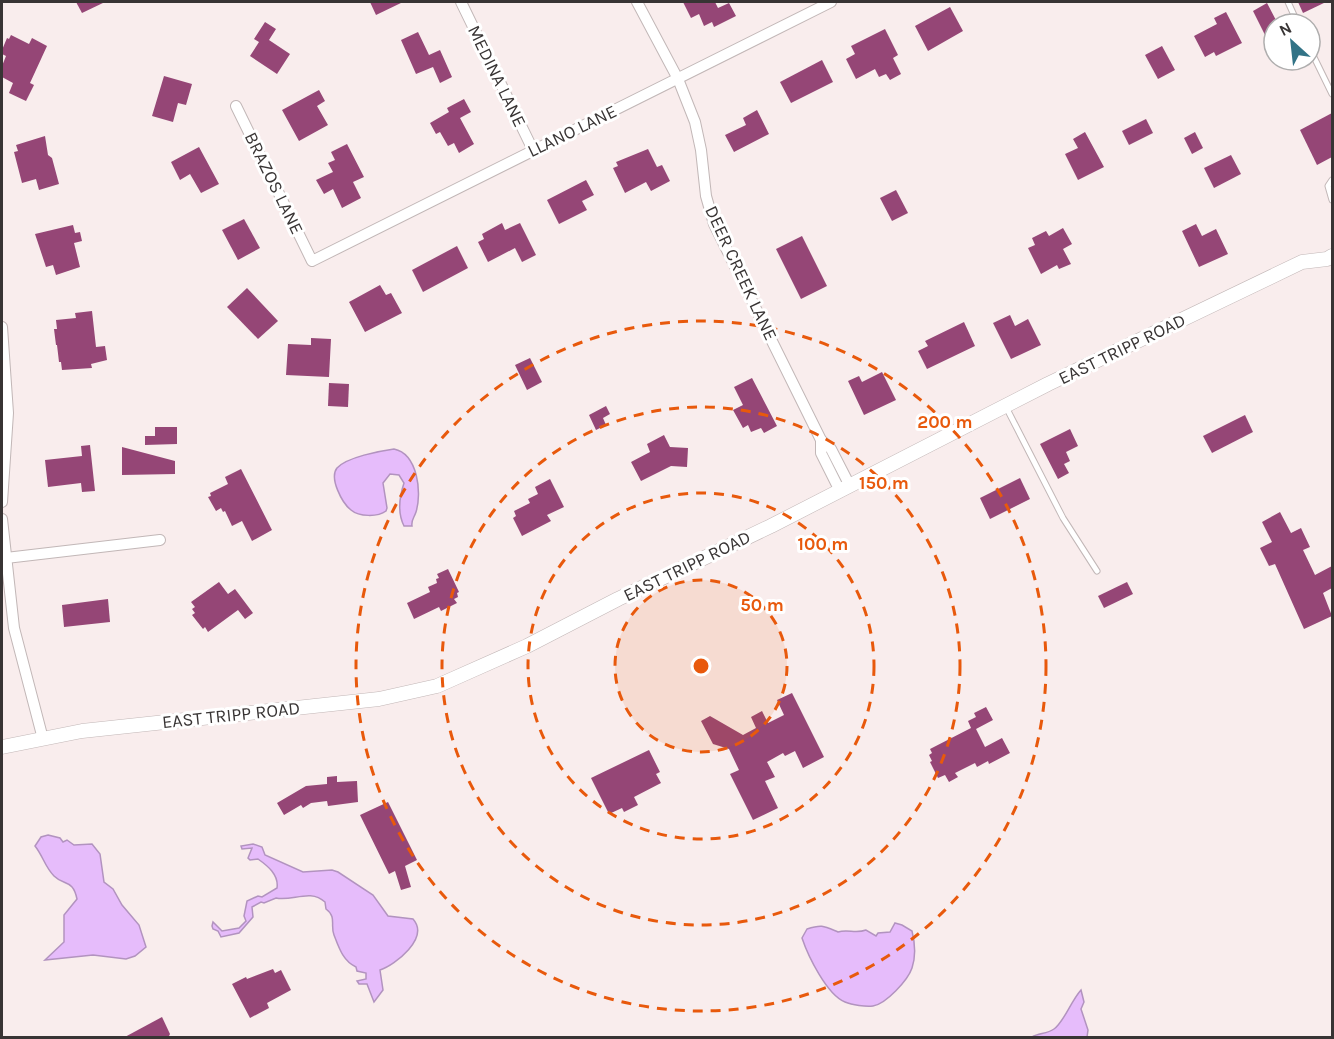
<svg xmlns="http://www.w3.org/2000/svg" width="1334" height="1039" viewBox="0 0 1334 1039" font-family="Karla,sans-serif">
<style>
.water{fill:#e6bcfb;stroke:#b293bf;stroke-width:1.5}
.building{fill:#954676}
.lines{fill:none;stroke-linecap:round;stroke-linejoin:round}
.service-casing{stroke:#c2b7b7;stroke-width:7}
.minor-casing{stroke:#c2b7b7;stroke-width:12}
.tertiary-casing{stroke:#c2b7b7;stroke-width:15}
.service{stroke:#fff;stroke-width:5}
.minor{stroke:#fff;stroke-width:10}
.tertiary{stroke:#fff;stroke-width:14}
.ring{fill:none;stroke:#e8590c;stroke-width:3;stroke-dasharray:10 8}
.labels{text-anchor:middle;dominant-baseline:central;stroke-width:6;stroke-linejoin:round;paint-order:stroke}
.street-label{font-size:18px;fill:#383434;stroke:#fff}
.centre{fill:#e8590c;stroke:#fff;stroke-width:3}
.ring-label{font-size:18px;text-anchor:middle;font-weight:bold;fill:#e8590c;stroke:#fff;stroke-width:6;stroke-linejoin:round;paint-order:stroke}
</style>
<rect width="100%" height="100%" fill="#f9eded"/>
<g class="water">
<path d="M394,449C418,454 422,493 416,512C414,518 411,520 412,526H404C397,512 399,498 404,483L399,475L390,474L383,483L387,508L386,511C378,517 359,517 351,510C342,503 329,478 337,468C347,457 380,451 394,449Z"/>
<path d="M48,835L60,838L63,842L67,840L74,845L92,844L100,854L104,882L113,889L122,905L139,925L146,947L135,956L126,959L93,955L45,960L64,942V915L77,899C73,879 64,886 54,876C45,867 43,856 35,846L41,837Z"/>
<path d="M253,844L262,847L265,855L303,872L332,870L338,872L373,895L388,916L413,919C430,938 395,965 380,970L383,990L374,1002L367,984H359L357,981L366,979V973L357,971L356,967C343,961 339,948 334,935C330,925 337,917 326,909L325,902C310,888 292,902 276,898L264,903L261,902L252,907L253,917L239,933L221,937L218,931L213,929L212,926L213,922L222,931L239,928L246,921L244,916L247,901L258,896L262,897L277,888C279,875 268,866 258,859L250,860L248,858L252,848L242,849L241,846Z"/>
<path d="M895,923L902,925L912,931C915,943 916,956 912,968C908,980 886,1004 873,1006C866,1007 852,1005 845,1002C827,995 808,956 802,938L807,929C822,924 824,926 838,932C848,929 856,934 866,930L876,936L878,933L890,932Z"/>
<path d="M1081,990L1084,1002L1081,1009L1088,1030L1087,1037H1032C1039,1033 1047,1034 1054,1029C1064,1022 1071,1001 1081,990Z"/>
</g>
<g class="building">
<path d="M76,2H105L82,13Z"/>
<path d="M370,2H403L376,15Z"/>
<path d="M683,2H715L718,8L729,3L736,16L714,27L712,22L704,26L699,14L691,18Z"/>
<path d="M1298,2H1326L1303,13Z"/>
<path d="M1267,3L1278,24H1274V53L1253,11Z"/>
<path d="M950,7L963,31L928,51L915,26Z"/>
<path d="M1226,12L1242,43L1216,56L1214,52L1205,57L1194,36L1217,24L1214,18Z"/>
<path d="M265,22L276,29L269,40L290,54L277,74L250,56L259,42L254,39Z"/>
<path d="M885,29L898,55L893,58L901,74L890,80L886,74L879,77L875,69L856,79L846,59L855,54L851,46Z"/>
<path d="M418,32L429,55L440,50L452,77L440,83L433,67L416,74L401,40Z"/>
<path d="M11,35L29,44L32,38L47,46L30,83L34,85L26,101L9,93L13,83L2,77V66L6,56L2,54V50L7,38L9,39Z"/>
<path d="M1162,46L1175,70L1158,79L1145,55Z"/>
<path d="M822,60L833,82L791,103L780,82Z"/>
<path d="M164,76L192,84L186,105L178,103L173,122L152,116Z"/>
<path d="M319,90L325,101L317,106L328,125L299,141L282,110Z"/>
<path d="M464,99L471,112L460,118L474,144L459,153L454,143L448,146L440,132L436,134L430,123L449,112L447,108Z"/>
<path d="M757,110L769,134L734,152L725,135L746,125L743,118Z"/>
<path d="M1332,113V157L1317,165L1300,130Z"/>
<path d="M1146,119L1153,133L1129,145L1122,131Z"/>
<path d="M1085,132L1104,167L1078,180L1065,154L1078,148L1073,139Z"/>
<path d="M1195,132L1203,148L1192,154L1184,138Z"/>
<path d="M45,136L48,155L52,158L59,184L39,190L36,179L22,183L14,152L18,151L16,145Z"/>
<path d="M347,144L364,177L353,182L361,198L342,208L333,189L324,194L316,180L333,172L328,163L335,160L331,152Z"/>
<path d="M199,147L219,184L201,193L190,174L180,180L171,162Z"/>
<path d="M648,149L657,167L662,165L670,181L651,191L646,182L625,193L613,168L618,166L616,162Z"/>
<path d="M1231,155L1241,174L1214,188L1204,168Z"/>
<path d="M586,180L594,195L582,201L587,210L559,224L547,200Z"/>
<path d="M896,190L908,213L892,221L880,198Z"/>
<path d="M244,219L260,248L238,260L222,230Z"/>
<path d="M502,223L505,230L520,223L536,255L522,262L515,248L488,262L478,242L484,239L482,234Z"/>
<path d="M1196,224L1202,236L1216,229L1228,254L1199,267L1182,231Z"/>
<path d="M73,225L75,233L80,232L82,241L74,243L80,267L56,275L53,265L46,267L35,234Z"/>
<path d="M1063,228L1072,244L1063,249L1071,264L1059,269L1057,265L1041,274L1028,248L1035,245L1032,238L1046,231L1049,236Z"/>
<path d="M802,236L827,286L801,299L776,249Z"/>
<path d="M457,246L468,268L423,292L412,270Z"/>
<path d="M380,285L386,295L391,293L402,313L365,332L349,302Z"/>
<path d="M247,288L278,321L258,339L227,307Z"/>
<path d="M92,311L96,347L105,346L107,360L91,364L92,368L62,370L61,362H59L57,345H56L54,329H57L56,320L76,318L75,313Z"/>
<path d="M1010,315L1015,326L1028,319L1041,345L1011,359L993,323Z"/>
<path d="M964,322L975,346L927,369L918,351L928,346L925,341Z"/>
<path d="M311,338L331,339L329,377L286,375L288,344L311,345Z"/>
<path d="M530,358L542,382L527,390L515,365Z"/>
<path d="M882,372L896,400L864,415L848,381L859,376L862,382Z"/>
<path d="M752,378L777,426L764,433L761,428L751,432L748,425L743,428L733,410L743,405L734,387Z"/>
<path d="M329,383L349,384L348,407L328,406Z"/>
<path d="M606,406L610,414L603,418L606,425L596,430L589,415Z"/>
<path d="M1245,415L1253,432L1212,453L1203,436Z"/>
<path d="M155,427H177V444L145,445V436H155Z"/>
<path d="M1070,429L1078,446L1066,452L1070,461L1064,464L1069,473L1058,479L1040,444Z"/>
<path d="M664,435L670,447L688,448L687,467L671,466L641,481L631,462L650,452L647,444Z"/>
<path d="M90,445L95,491L82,492L81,483L48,487L45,460L82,456L81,446Z"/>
<path d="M122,447L175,461V474L122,475Z"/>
<path d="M241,469L272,530L252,541L242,521L232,526L225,511L223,512L221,508L216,511L208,497L211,496L210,493L228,484L225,477Z"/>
<path d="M1020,478L1030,499L990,519L980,498Z"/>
<path d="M550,479L564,507L547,515L551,521L522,536L513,518L516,516L514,511L530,503L528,499L538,494L535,487Z"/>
<path d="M1280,512L1291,533L1301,528L1310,547L1303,550L1315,575L1332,566V588L1323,593L1332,616L1304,629L1275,564L1269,566L1260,548L1272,542L1262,522Z"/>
<path d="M448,569L459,592L457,593L458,597L454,599L457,603L441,611L439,607L414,619L407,603L430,592L428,587L437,583L436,579L439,578L437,574Z"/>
<path d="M219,582L228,594L235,589L253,613L245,619L238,610L208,632L205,627L203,629L192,615L195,613L192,609L195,607L191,602Z"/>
<path d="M1127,582L1133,594L1104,608L1098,596Z"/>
<path d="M108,599L110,622L64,627L62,605Z"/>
<path d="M792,693L824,757L803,768L795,751L785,756L783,753L767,762L775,777L765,781L778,808L753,820L730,774L739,770L729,749L713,744L701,721L710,716L743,735L756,728L751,717L762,711L768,723L784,715L777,700Z"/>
<path d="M986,707L993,720L976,729L985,747L1002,738L1010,753L989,764L988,761L977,767L975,763L955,773L958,777L949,782L945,775L938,778L930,762L932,761L929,755L932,753L930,749L971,728L968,721L976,717L974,713Z"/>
<path d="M649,750L660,772L656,774L661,783L634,797L638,805L624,812L622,808L609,814L591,778Z"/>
<path d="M337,776V782L357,781L358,802L328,806L327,801L311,803L303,808L301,805L284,815L277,803L306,786L327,784V777Z"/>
<path d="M388,802L417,860L405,866L411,887L401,890L395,871L389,874L360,815Z"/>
<path d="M273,969L275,973L281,970L291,990L267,1003L269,1008L250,1018L232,984L246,977L247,979Z"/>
<path d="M162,1017L170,1034L168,1038H123Z"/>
</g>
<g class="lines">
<g class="service-casing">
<g id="service">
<path d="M1288,2L1298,24"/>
<path d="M1310,49L1332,94"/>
<path d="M1332,180L1328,186L1332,200"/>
<path d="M1006,407L1063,518L1097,571"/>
</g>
</g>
<g class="minor-casing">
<g id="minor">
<path d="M461,2L533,150"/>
<path d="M637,2L678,79L695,122L701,150L706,196L714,224L821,440L831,449L850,486"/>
<path d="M236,106L312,261L831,2"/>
<path d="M2,327L8,413L2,502"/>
<path d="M821,440V453L840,491"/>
<path d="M2,519L14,628L43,739"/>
<path d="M6,558L160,540"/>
</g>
</g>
<g class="tertiary-casing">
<path id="tertiary" d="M2,747L82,731L379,699L437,686L527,646L618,599L771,526L1048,384L1302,262L1327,259L1332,256"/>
</g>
<use href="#service" class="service"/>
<use href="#minor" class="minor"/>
<use href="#tertiary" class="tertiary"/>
</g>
<circle cx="701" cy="666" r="86" fill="#e8590c" fill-opacity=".12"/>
<g class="ring">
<circle cx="701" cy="666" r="86"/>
<circle cx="701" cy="666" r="173"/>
<circle cx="701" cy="666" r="259"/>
<circle cx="701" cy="666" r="345"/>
</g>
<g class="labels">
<g class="street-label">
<text transform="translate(497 76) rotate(64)">MEDINA LANE</text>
<text transform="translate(572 131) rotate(-26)">LLANO LANE</text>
<text transform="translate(274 183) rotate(64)">BRAZOS LANE</text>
<text transform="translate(741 273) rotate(65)">DEER CREEK LANE</text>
<text transform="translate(1122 349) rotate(-26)">EAST TRIPP ROAD</text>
<text transform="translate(687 566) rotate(-26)">EAST TRIPP ROAD</text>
<text transform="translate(231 715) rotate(-6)">EAST TRIPP ROAD</text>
</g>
</g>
<circle cx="701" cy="666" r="9" class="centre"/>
<g class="ring-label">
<text x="945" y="428">200 m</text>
<text x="884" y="489">150 m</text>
<text x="823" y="550">100 m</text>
<text x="762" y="611">50 m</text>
</g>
<rect width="1334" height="1039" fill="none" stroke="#383434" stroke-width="6"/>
<g transform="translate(1292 42) rotate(333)"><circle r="28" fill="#ffffff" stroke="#afaeae" stroke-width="1.5"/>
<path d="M0-4.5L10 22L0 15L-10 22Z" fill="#327386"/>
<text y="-9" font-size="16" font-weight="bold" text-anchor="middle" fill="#383434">N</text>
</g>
</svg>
